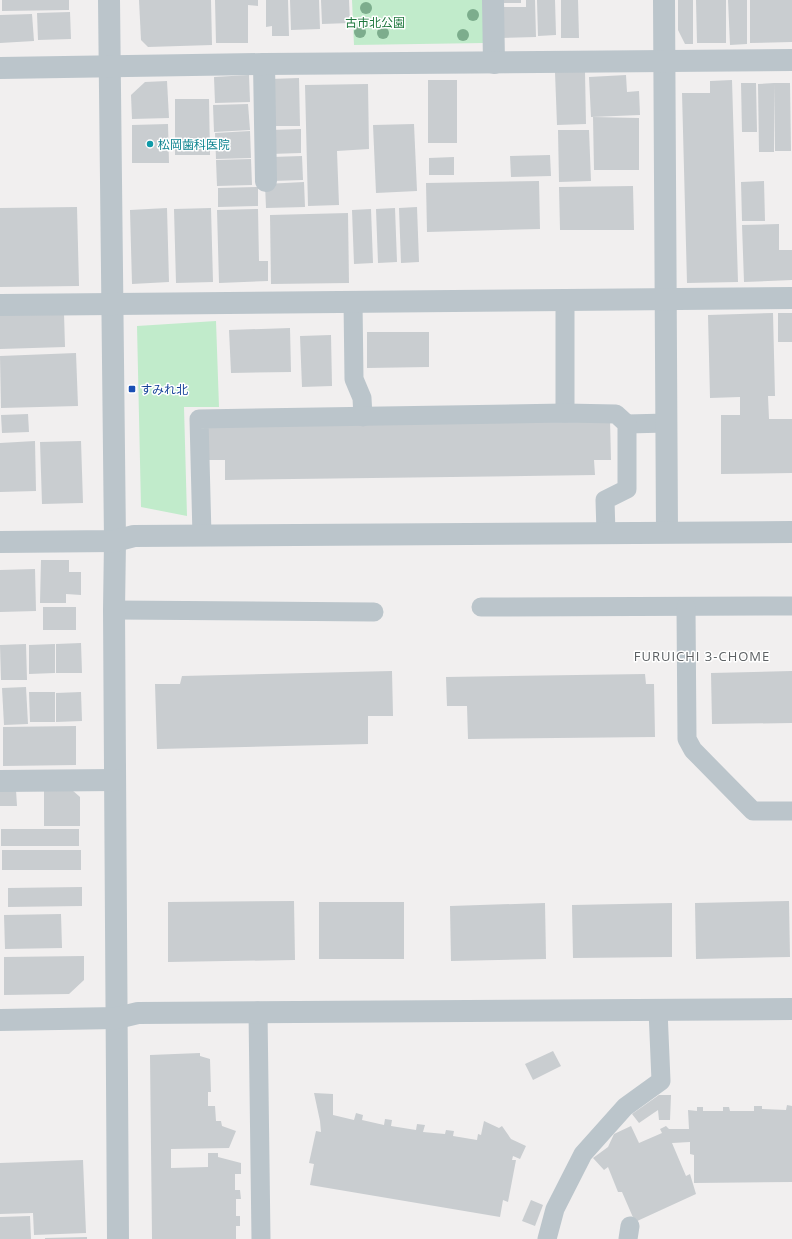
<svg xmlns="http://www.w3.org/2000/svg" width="792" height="1239" viewBox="0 0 792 1239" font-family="'Open Sans','Noto Sans JP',sans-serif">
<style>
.green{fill:#c1ebcb}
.building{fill:#c9cdd0}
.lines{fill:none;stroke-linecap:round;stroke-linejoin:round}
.service{stroke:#bbc5cb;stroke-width:19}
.minor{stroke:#bbc5cb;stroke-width:22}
.tree{fill:#7dad8d}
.culture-dot{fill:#0f9aa8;stroke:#fff;stroke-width:1.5}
.transit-dot{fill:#1a4fb4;stroke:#fff;stroke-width:1.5}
.labels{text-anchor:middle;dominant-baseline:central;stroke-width:3;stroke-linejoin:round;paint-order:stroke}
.park-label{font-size:12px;fill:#1e773d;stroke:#fff}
.culture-label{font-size:12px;fill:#0d838f;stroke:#fff;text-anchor:start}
.transit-label{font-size:12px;fill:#164399;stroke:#fff;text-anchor:start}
.neighbourhood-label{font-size:13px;letter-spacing:1px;fill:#5c6063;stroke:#fff}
</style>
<rect width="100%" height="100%" fill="#f1efef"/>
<g class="green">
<path d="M352,0H484V43L354,45Z"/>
<path d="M216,321L219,407H184L187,516L141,507L137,326Z"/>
</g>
<g class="building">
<path d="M2,0H69V10L2,11Z"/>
<path d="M139,0H211L212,45L148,47L141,40Z"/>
<path d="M215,0H258V6L248,5V43H216Z"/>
<path d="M266,0H288L289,36H272V26L266,27Z"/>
<path d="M290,0H319L320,29L291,30Z"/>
<path d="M321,0H349L350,23L322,24Z"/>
<rect x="498" y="0" width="23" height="3"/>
<path d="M526,0H535L536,37L499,38L498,7H526Z"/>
<path d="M537,0H555L556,35L538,36Z"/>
<path d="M561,0H578L579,38H561Z"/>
<path d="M678,0H693V44H685L678,30Z"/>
<path d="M696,0H726V43H697Z"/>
<path d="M728,0H747V44L730,45Z"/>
<path d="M750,0H792V42L750,43Z"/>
<path d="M70,12L71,39L38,40L37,13Z"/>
<path d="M32,14L34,41L0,43V15Z"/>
<path d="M555,72H585L586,124L557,125Z"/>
<path d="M249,75L250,102L215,103L214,77Z"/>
<path d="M626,75L627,92L639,91L640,115L591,117L589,77Z"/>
<path d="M299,78L300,126H271L270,79Z"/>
<rect x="428" y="80" width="29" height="63"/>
<path d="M732,80L738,282L687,283L682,93H710V81Z"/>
<path d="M167,81L169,118L132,119L131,95L145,82Z"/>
<path d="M741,83H756L757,132H742Z"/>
<path d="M774,83H790L791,151H775Z"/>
<path d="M774,83V152H759L758,84Z"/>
<path d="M368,84L369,149L337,151L339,205L308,206L305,85Z"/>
<path d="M175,99H209L210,155H175Z"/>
<path d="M248,104L250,130L214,132L213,105Z"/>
<path d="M593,117L639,118V170H594Z"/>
<path d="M168,124L169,163H132V125Z"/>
<path d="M414,124L417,191L376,193L373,125Z"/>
<path d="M301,129V153L270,154V130Z"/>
<path d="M558,130H589L591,181L559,182Z"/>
<path d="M250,131L251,158L216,159L215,133Z"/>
<path d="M550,155L551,176L511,177L510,156Z"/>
<path d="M302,156L303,180L272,181L271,157Z"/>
<path d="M454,157V175H429V158Z"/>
<path d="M251,159L252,185L217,186L216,160Z"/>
<path d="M539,181L540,229L427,232L426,183Z"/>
<path d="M764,181L765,221H742L741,182Z"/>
<path d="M304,182L305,207L266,208L265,184Z"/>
<path d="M633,186L634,230H560L559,187Z"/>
<path d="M258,187V206L218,207V188Z"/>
<path d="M77,207L79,286L0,287V208Z"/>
<path d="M417,207L419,262L401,263L399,208Z"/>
<path d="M167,208L169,282L132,284L130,210Z"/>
<path d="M211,208L213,282L176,283L174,209Z"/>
<path d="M395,208L397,262L378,263L376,209Z"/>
<path d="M258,209L259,261H268V281L219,283L217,210Z"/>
<path d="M371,209L373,263L354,264L352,210Z"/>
<path d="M348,213L349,283L271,284L270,215Z"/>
<path d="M779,224V250H792V280L744,282L742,225Z"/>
<path d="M64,313L65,347L0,349V315Z"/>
<path d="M773,313L775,396H768L769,419H792V473L721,474V415H740V397L710,398L708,315Z"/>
<rect x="778" y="313" width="14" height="29"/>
<path d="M290,328L291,372L231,373L229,330Z"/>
<path d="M367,332H429V367L367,368Z"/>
<path d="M331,335L332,386L302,387L300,336Z"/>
<path d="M76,353L78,406L1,408L0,356Z"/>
<path d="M28,414L29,432L2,433L1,415Z"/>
<path d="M610,420L611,460H594L595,475L225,480V460H204V426Z"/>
<path d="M35,441L36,491L0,492V443Z"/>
<path d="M81,441L83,503L42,504L40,442Z"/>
<path d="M41,560H69V572H81V595L66,594V603H40Z"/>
<path d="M35,569L36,611L0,612V570Z"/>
<rect x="43" y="607" width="33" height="23"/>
<path d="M81,643L82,673H56V644Z"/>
<path d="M26,644L27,680H1L0,645Z"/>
<path d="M55,644V673L29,674V645Z"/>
<path d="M392,671L393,716H368V744L157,749L155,684H180L182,676Z"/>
<path d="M792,671V723L712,724L711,673Z"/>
<path d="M645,674L646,684H654L655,737L468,739L467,706H447L446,677Z"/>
<path d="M26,687L28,724L4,725L2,688Z"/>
<path d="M29,692H55V722H30Z"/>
<path d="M81,692L82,721L56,722V693Z"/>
<path d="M76,726V765L3,766V727Z"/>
<path d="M0,790H16L17,806H0Z"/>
<path d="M44,790H72L80,797V826H44Z"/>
<rect x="1" y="829" width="78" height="17"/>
<rect x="2" y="850" width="79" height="20"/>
<path d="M82,887V906L8,907V888Z"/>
<path d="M294,901L295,960L168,962V902Z"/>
<path d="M789,901L790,957L696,959L695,903Z"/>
<rect x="319" y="902" width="85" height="57"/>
<path d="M545,903L546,959L451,961L450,906Z"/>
<path d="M672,903V957L573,958L572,905Z"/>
<path d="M61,914L62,948L5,949L4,915Z"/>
<path d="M84,956V980L69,994L4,995V957Z"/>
<path d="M553,1051L561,1066L533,1080L525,1064Z"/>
<path d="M200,1053V1056L210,1059L211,1092H208V1106H215L216,1121H221L222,1126L236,1131L229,1148L171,1149V1168L208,1167V1153H218V1157L241,1163V1174H235V1190H240L241,1199H236V1216H240V1226H236V1239H152L150,1055Z"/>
<path d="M314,1093L333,1094V1115L354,1120L356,1113L363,1115L362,1120L384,1125L385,1119L392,1120L391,1126L416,1130L417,1124L425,1125L423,1132L445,1134L446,1130L454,1131L453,1136L477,1140L478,1134L481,1135L484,1121L499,1128L502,1126L511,1139L526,1146L520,1159L513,1156L512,1160H516L508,1202L503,1200L500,1217L310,1185L314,1164L309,1163L316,1131L321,1132L320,1121Z"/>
<path d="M659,1095H671L670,1120H659L658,1110L639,1123L632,1114Z"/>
<path d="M787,1105L792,1106V1182L694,1183V1155L690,1154V1142L672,1143L686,1176L690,1174L696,1194L635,1222L622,1192H618L608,1167L604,1170L593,1158L608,1147L614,1134L631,1126L639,1143L662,1133L660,1129L666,1126L669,1129H689L688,1110L697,1111V1107H703V1111H723V1107H729L730,1111H754V1106H762V1109L786,1110Z"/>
<path d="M83,1160L86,1233L34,1235L33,1213L0,1214V1163Z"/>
<path d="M531,1200L543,1205L535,1226L522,1221Z"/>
<path d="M30,1216L31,1239H0V1217Z"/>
<path d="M87,1237V1239H45V1238Z"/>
</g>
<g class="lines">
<g class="service">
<path d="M565,300V413"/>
<path d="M353,301L354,379L362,398L363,417"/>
<path d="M627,424L667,423"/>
<path d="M202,536L199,419L565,413L616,414L627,424V489L605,500L606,533"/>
<path d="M481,607L792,606"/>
<path d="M686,607L687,739L693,750L753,811H792"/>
<path d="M114,610L374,612"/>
<path d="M258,1011L261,1239"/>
<path d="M547,1239L555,1209L583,1154L625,1107L661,1081L658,1010"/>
<path d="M628,1239L630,1226"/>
</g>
<g class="minor">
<path d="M109,0L115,541L114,610L118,1239"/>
<path d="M493,0L494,63"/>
<path d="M664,0L667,532"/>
<path d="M264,64L266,181"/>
<path d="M0,68L264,64L792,60"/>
<path d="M0,305L792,298"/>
<path d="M0,542L115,541L134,536L792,532"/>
<path d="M0,781L115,780"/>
<path d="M0,1020L117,1018L138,1013L792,1009"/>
</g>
</g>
<g class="tree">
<circle cx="366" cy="8" r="6"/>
<circle cx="473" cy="15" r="6"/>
<circle cx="360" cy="32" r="6"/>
<circle cx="383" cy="33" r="6"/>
<circle cx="463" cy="35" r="6"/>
</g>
<circle class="culture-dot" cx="150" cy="144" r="4"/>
<rect class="transit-dot" x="128" y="385" width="8" height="8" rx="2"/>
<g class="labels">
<g class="park-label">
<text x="375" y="22">古市北公園</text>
</g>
<g class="culture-label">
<text x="158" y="144">松岡歯科医院</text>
</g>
<g class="transit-label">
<text x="140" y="389">すみれ北</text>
</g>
<g class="neighbourhood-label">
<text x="702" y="656">FURUICHI 3-CHOME</text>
</g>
</g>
</svg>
